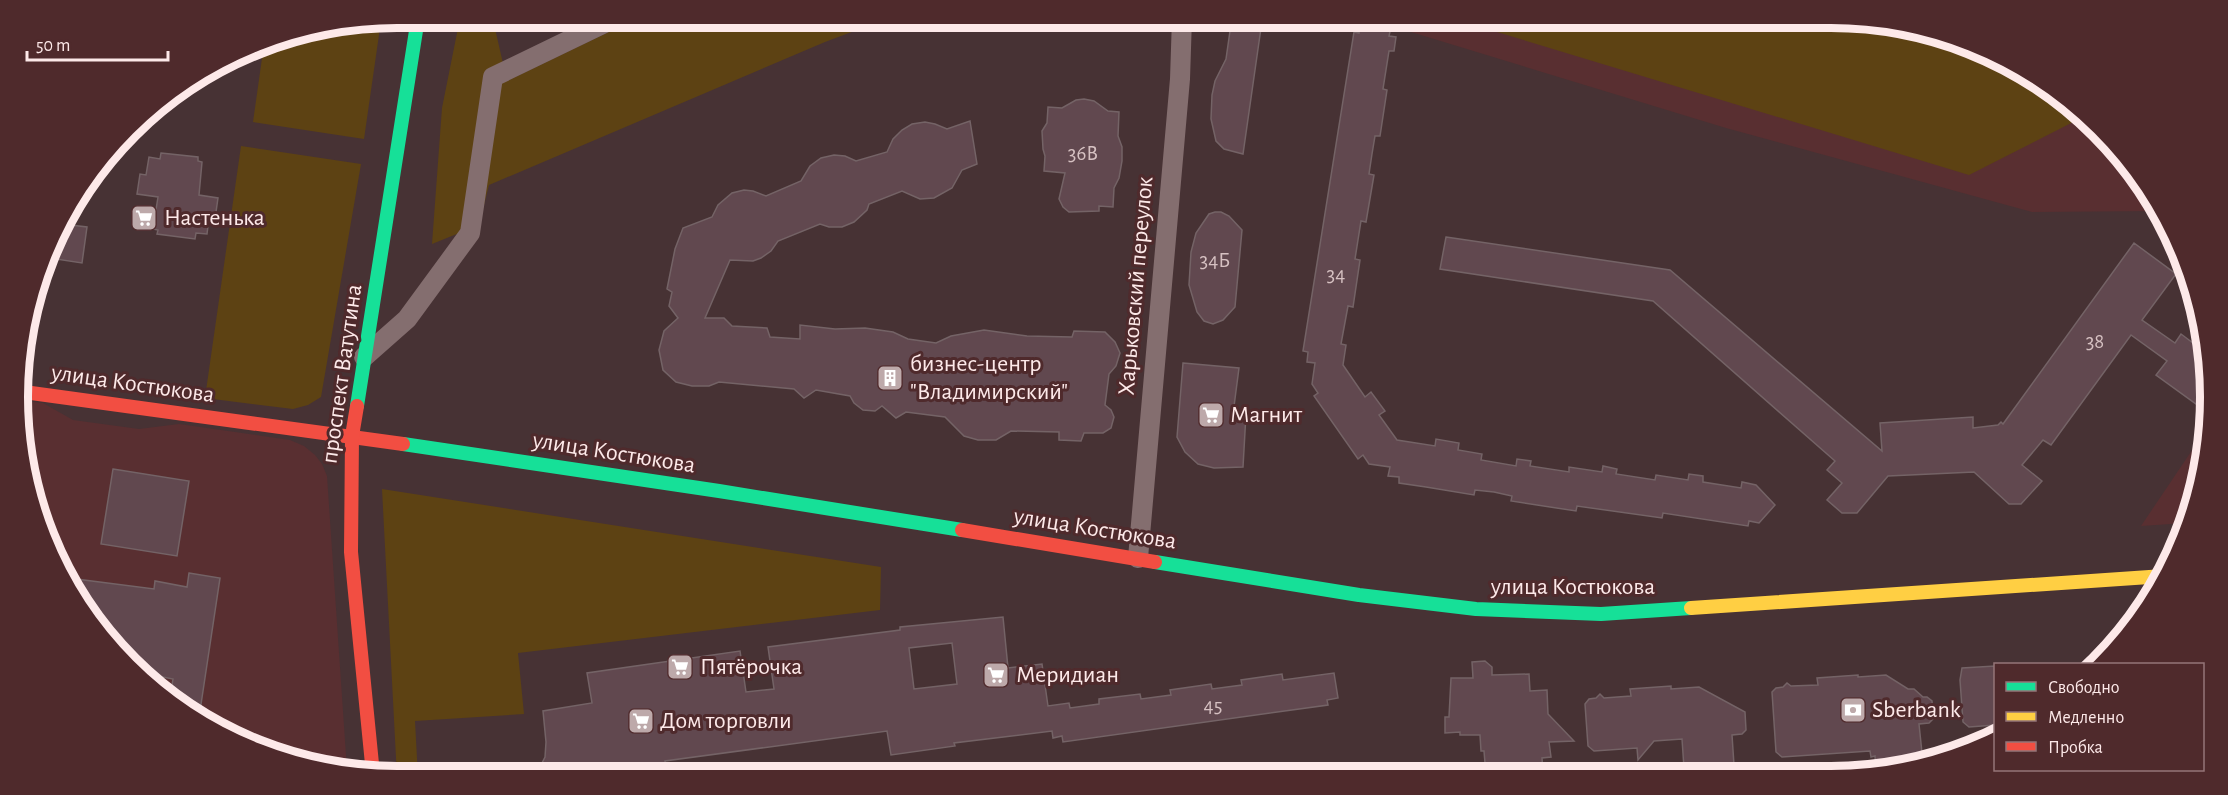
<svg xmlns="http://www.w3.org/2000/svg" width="2228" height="795" viewBox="0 0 2228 795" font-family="'Alegreya Sans',sans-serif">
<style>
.built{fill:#592f31}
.green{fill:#5d4213}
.building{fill:#61484f;stroke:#746366;stroke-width:1.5;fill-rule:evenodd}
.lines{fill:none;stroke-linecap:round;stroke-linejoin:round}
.street{stroke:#846e6f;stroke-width:20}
.fast{stroke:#16e098;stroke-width:14}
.slow{stroke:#ffcf43;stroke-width:14}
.jam{stroke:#f24e42;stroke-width:14}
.labels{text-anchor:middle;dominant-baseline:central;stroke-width:6;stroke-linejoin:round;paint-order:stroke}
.number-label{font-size:21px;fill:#d6c1c2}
.poi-label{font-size:24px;fill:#fde9e9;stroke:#4f2a2c;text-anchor:start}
.street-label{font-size:24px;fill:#fde9e9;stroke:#4f2a2c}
.rim{fill:none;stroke:#fde9e9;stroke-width:8}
</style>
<rect width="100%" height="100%" fill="#473234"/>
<g class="built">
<path d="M1365,18H1830L1928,31L2061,96L2160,211L2032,212L1726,128Z"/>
<path d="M25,401L43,403L73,420L139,429L179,424L290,440L304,446L315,455L322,464L327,476L347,770L300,764L186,713L82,609L31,495Z"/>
<path d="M2201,437L2197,495L2186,523L2141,526Z"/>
</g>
<g class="green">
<path d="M460,18H470L494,24L507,81L638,18H889L825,42L489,185L479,225L432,244L442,108Z"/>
<path d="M1451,18H1830L1928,31L2061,96L2081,118L1969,175Z"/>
<path d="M381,21L364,139L253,122L264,44Z"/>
<path d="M241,146L361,164L321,397L308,405L293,409L205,398Z"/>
<path d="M382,489L881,567L880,610L518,653L524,714L415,721L418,777H397Z"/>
</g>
<g class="building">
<path d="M1361,22L1391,27L1389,36L1396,37L1394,51H1389L1383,89L1387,90L1380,136H1375L1372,154L1369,174L1374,175L1366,222L1361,221L1355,259L1360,260L1353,307L1348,306L1341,344L1346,345L1343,365L1365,397L1371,392L1385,411L1379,415L1397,440L1435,446L1436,439L1459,443L1458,450L1482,454L1481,460L1516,466L1517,459L1531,461L1530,466L1569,472V467L1602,472L1603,466L1617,469L1616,474L1655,480L1656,475L1688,480L1689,474L1703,476V482L1741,488L1742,482L1756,485L1775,505L1759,523L1749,521L1748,526L1663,513L1662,518L1577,506L1576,511L1511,501L1512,496L1494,492L1475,490L1474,495L1426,487L1399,483V477L1388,476L1390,467L1369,464L1363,455L1358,459L1314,396L1318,393L1312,384L1315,363L1307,362L1308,352L1303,351L1354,32L1359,33Z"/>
<path d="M1231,24L1261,28L1243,154L1224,149L1216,141L1211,119L1212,95L1215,81L1226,59Z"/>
<path d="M1084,99L1094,101L1108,111L1119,112L1118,136L1122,147V161L1119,178L1114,188L1113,207L1099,206V211L1069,212L1063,207L1059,199L1065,173L1044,171L1045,156L1043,149L1042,131L1047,123L1048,107L1062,108L1076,100Z"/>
<path d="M970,121L977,164L962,170L952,188L934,198L920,199L902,191L869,204L867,210L854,222L842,227H829L820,224L778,241L771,251L761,258L753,261L730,260L705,318H724L732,326L767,328L770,337L800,339V325L835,329L865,328L893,332L908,339L936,343L951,336L984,330L1027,336L1072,337L1074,331L1105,332L1115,342L1120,353L1116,366L1109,374L1105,405L1111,410L1114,417L1111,428L1103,433H1084L1081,441L1059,440V432L1011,431L996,440H978L964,436L945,417L906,412L896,418L882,406L875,411L863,410L854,403L850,396L816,390L804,398L794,389L719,382L709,386H692L676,382L663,370L659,350L664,331L678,318L669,306L672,292L667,289L675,249L683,228L712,217L718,205L732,193L744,190L753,191L766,196L801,181L810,166L821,158L834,155L845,156L856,161L887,152L893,139L902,130L912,124L925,122L935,124L947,129Z"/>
<path d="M161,153L198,157V161L202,162L199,195L218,198L215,219L209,218L207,234L196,233L195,239L157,234L158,230L153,229L158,197L137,194L140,174L146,175L149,157L160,159Z"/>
<path d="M1215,212H1221L1229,216L1242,230L1235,307L1223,320L1213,324L1204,321L1197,312L1189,285L1191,252L1196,233L1209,214Z"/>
<path d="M62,224L87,227L82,263L49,258L57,229Z"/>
<path d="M1446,237L1670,270L1882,451L1880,423L1973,417V428L1998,425L2001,422L2003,424L2134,243L2176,274L2142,320L2175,343L2181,334L2197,346L2203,338L2207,348L2203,409L2156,375L2167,361L2131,335L2051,445L2043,440L2022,465L2042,481L2021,504H2009L1974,472L1888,476L1857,513H1842L1827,500L1842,483L1827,470L1835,461L1653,301L1440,269Z"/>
<path d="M1183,363L1239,368L1233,414H1246L1243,467L1214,468L1198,464L1185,452L1177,437Z"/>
<path d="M113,469L189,481L177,556L101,544Z"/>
<path d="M189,573L220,578L200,711L182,708L170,697L173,679L148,674L82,609L68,578L154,589L155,581L187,587Z"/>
<path d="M1003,617L1008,668L1042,664L1048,706L1069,703L1070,708L1099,704V699L1140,694L1141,699L1171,695L1170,690L1211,684L1212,689L1242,685L1241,680L1282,674L1283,680L1334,673L1338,698L1327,700L1328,705L1063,742L1062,736L1053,738L1052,731L954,743L955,746L891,755L887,731L665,761L667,776L543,777L541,765L545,757L546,742L543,711L592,703L587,673L740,651L746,692L774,689L768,647L900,630V627ZM952,643L957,684L914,689L909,648Z"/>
<path d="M1485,661L1492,667V675L1529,674L1530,691L1547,690L1548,714L1574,741L1549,742L1551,757L1542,758L1543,774L1486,775L1484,751H1481L1480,735H1460V732L1445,733V717H1449L1451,678H1473L1472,662Z"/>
<path d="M1995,666V725L1969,727L1963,722L1960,680L1962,668Z"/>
<path d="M1858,675V677L1886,675L1908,689H1914L1923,697H1927L1932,701L1933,719L1929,723L1919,724L1922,753L1917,754L1918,762L1880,774V771H1876L1875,756L1871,757L1870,751L1782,757L1776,752L1772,692L1776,688L1783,687L1787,683L1791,686L1818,685L1817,678Z"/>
<path d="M1671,686V689L1699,687L1745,712L1746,730L1742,734L1732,735L1734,765H1730L1731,774H1689L1688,768H1684L1682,739L1654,741L1638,760L1637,748L1594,751L1588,746L1585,704L1589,699L1596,698L1600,694L1604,698L1631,696L1630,689Z"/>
</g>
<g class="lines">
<g class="street">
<path d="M364,357L407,319L470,233L493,77L615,18"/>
<path d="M1138,558L1180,79L1182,18"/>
</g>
<g class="fast">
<path d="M357,406L418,18"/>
<path d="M403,444L719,491L962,530"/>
<path d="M1155,562L1359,595L1476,609L1601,614L1691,608"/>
</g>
<path class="slow" d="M1691,608L2164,576"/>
<g class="jam">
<path d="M24,392L403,444"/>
<path d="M357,406L352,436L351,552L373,774"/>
<path d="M962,530L1155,562"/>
</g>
</g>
<defs>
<g id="supermarket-square" transform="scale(1.35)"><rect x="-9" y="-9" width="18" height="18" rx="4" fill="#bda9aa" stroke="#4f2a2c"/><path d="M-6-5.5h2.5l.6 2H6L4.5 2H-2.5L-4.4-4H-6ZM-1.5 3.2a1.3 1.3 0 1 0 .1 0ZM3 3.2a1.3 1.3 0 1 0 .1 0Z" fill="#fff"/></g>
<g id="building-square" transform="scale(1.35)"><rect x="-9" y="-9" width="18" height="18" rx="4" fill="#bda9aa" stroke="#4f2a2c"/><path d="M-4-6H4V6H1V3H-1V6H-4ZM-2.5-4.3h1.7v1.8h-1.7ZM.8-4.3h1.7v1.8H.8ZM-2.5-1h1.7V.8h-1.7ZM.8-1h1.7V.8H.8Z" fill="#fff"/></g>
<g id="bank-square" transform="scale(1.35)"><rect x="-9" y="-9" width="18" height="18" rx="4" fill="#bda9aa" stroke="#4f2a2c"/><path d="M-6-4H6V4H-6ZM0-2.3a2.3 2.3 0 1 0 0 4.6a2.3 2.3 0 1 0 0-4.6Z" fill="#fff"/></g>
</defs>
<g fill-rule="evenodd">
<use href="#supermarket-square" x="144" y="218"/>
<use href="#building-square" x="890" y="378"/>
<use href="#supermarket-square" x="1211" y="415"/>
<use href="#supermarket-square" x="680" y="667"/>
<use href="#supermarket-square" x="996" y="675"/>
<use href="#bank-square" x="1853" y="710"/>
<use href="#supermarket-square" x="641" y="721"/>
</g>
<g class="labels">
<g class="number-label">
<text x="1083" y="153">36В</text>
<text x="1215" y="260">34Б</text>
<text x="1336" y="274">34</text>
<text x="2095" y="341">38</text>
<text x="1213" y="705">45</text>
</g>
<g class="poi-label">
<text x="164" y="218">Настенька</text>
<text x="910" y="364">бизнес-центр<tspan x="910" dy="28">"Владимирский"</tspan></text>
<text x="1230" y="415">Магнит</text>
<text x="700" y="667">Пятёрочка</text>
<text x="1016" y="675">Меридиан</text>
<text x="1872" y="710">Sberbank</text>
<text x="660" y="721">Дом торговли</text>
</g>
<g class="street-label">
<text transform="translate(1136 286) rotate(-85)">Харьковский переулок</text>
<text transform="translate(342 374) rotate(-82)">проспект Ватутина</text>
<text transform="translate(133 384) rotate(8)">улица Костюкова</text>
<text transform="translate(614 453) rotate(9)">улица Костюкова</text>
<text transform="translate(1095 529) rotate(9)">улица Костюкова</text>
<text x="1573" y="587">улица Костюкова</text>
</g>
</g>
<path d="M0 0H2228V795H0ZM397 28H1831A369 369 0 0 1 2200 397V397A369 369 0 0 1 1831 766H397A369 369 0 0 1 28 397V397A369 369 0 0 1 397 28Z" fill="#4f2a2c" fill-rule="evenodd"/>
<path class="rim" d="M397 28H1831A369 369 0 0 1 2200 397V397A369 369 0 0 1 1831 766H397A369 369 0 0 1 28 397V397A369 369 0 0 1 397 28Z"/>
<rect x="1994" y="663" width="210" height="108" fill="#4f2a2c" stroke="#957678" stroke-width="1.5"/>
<rect x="2006" y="682" width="30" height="9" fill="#16e098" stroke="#957678" stroke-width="1.5"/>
<text x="2048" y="693" font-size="18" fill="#fde9e9">Свободно</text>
<rect x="2006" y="712" width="30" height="9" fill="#ffcf43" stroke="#957678" stroke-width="1.5"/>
<text x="2048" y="723" font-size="18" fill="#fde9e9">Медленно</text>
<rect x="2006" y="742" width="30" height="9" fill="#f24e42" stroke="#957678" stroke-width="1.5"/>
<text x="2048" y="753" font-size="18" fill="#fde9e9">Пробка</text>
<path d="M27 51v9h141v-9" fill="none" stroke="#fde9e9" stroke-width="3"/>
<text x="36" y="51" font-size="18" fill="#fde9e9" stroke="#4f2a2c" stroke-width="4.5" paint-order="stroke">50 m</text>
</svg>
